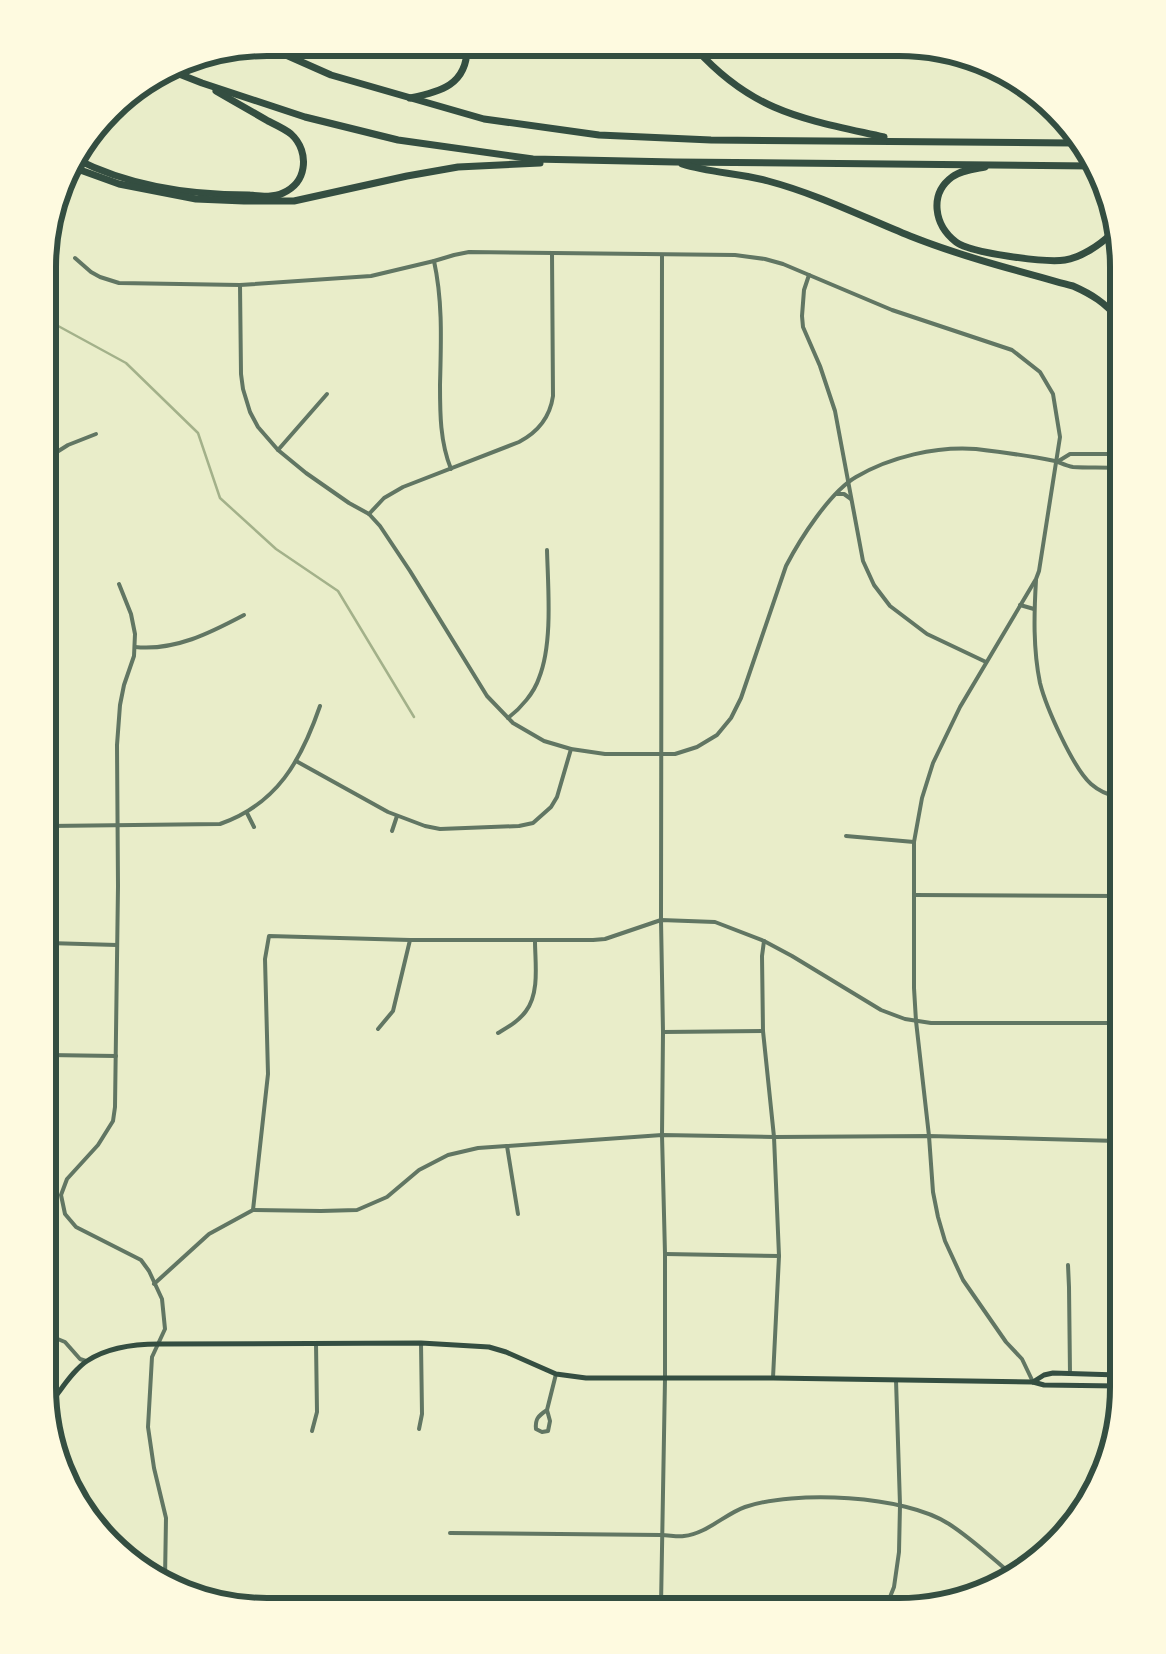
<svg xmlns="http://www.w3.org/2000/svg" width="1166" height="1654" viewBox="0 0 1166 1654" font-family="'Work Sans',sans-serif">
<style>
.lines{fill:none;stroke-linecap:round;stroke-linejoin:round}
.stream{stroke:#a3b18a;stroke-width:2.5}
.minor{stroke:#617663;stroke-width:4}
.secondary{stroke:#344e41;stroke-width:5}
.motorway{stroke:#344e41;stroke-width:7}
.rim{fill:none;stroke:#344e41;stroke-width:6}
</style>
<rect width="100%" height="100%" fill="#e9edc9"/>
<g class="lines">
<path class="stream" d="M49,321L126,363L198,433L220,498L276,549L338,591L414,717"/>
<g class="minor">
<path d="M75,258L91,272L100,277L119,283L240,285L371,276L434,261L454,255L469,252L735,255L765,259L783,264L892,310L1012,350L1040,372L1053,394L1060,437L1039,571L1036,579L960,707L933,763L922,798L914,842V988L916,1021L929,1136L933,1192L938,1217L945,1241L963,1280L1006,1342L1022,1359L1033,1382"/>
<path d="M434,261C443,302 441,343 440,385C440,413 440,442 451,469"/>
<path d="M809,275L804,290L802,316L803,327L820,366L835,411L863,561L874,585L890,606L927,634L986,662"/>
<path d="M240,285L241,374L243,389L250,412L258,427L278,450L306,473L349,503L369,514L380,526L410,571L487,696L513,723L544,741L571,749L605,754H675L697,747L717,735L731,718L741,698L786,566C800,539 830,492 856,477C890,457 936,446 976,449C1001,452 1030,456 1055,461C1061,463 1066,466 1073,467C1088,468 1103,467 1118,468"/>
<path d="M278,450L327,394"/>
<path d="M49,457L68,445L96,434"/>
<path d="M1057,462L1070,454H1118"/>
<path d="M837,494H844L851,499"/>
<path d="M369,514L384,498L403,487L519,442C538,432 550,417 553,396L552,253"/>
<path d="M1036,580C1034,614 1033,649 1040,683C1046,707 1073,768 1091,784C1099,791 1108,795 1118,797"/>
<path d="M119,584L131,614L135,634L134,656L124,685L120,705L117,745L118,886L115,1107L113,1121L98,1145L67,1179L61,1195L65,1214L76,1227L141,1260L149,1271L162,1299L165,1329L152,1357L148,1427L154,1468L166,1518L165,1579"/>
<path d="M1020,605L1034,609"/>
<path d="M135,647C175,651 210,633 244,615"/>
<path d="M508,718C521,708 534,693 539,678C553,643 548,588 547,550"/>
<path d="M296,761L388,812L425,826L440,829L519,826L533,823L551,807L557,797L571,749"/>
<path d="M247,813L254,827"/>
<path d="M48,826L220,824C277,804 301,761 320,706"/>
<path d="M392,831L397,816"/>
<path d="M846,836L914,842"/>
<path d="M914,895L1118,896"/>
<path d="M764,941L762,956L763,1031L774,1137L779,1256L773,1378"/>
<path d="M48,943L117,945"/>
<path d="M378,1029L393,1011L410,940"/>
<path d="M663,1032L763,1031"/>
<path d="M498,1033C508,1027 519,1021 526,1011C540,992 535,962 535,941"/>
<path d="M48,1055L116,1056"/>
<path d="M507,1146L518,1214"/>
<path d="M253,1210L268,1074L265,959L269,936L410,940H593L605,939L661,920L715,922L764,941L792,956L881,1010L905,1019L931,1023H1118"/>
<path d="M665,1254L779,1256"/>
<path d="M1068,1265L1069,1287L1070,1374"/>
<path d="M154,1284L209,1234L253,1210L321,1211L357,1210L387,1197L419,1170L448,1155L478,1148L662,1135L774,1137L929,1136L1118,1141"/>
<path d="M48,1335L65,1342L80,1359L86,1361"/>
<path d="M547,1410C538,1416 535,1419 536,1429L542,1432L548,1431L550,1421L547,1410L556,1374"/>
<path d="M419,1429L422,1414L421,1343"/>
<path d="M312,1431L317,1412L316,1343"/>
<path d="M450,1533L661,1535C669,1535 677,1537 684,1536C706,1534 725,1514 745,1507C794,1490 905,1495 949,1524C971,1538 991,1557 1011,1574"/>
<path d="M661,1606L665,1379V1254L662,1135L663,1032L661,920L662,255"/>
<path d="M890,1606L888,1602L894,1587L899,1552L900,1505L896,1380"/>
</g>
<g class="secondary">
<path d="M1033,1382L1044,1375L1053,1373L1118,1375"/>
<path d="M51,1402C62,1389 73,1370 87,1361C108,1347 134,1344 159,1344L421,1343L489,1347L506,1352L556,1374L586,1378H773L1033,1382L1044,1385L1118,1386"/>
</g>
<g class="motorway">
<path d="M270,48L331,75L484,119L599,135L711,140L1073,143"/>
<path d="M696,49C754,113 804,119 884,137"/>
<path d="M174,72L202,83L305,117L398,140L533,159L675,162L1092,166"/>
<path d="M410,98C440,92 467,85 467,48"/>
<path d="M76,159C129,186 191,195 249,195C260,196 273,198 283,193C294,188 301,181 303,168C305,156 301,143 291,134C285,129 276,125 268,121C251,111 233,101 216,91"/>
<path d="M682,164C710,173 740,173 768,181C817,194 863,217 910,236C963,257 1018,271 1073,286C1091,294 1106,303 1118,319"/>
<path d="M74,165L83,171L119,184L196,199L244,201H294L407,176L458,167L540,163"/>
<path d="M985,167C974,169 961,170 952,177C929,194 934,225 956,242C970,253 1046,263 1065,260C1080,258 1100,245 1111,234"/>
</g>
</g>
<path d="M0 0H1166V1654H0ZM267 56H899A211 211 0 0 1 1110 267V1387A211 211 0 0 1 899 1598H267A211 211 0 0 1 56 1387V267A211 211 0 0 1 267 56Z" fill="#fefae0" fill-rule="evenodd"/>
<path class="rim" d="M267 56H899A211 211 0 0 1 1110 267V1387A211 211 0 0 1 899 1598H267A211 211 0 0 1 56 1387V267A211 211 0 0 1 267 56Z"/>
</svg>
